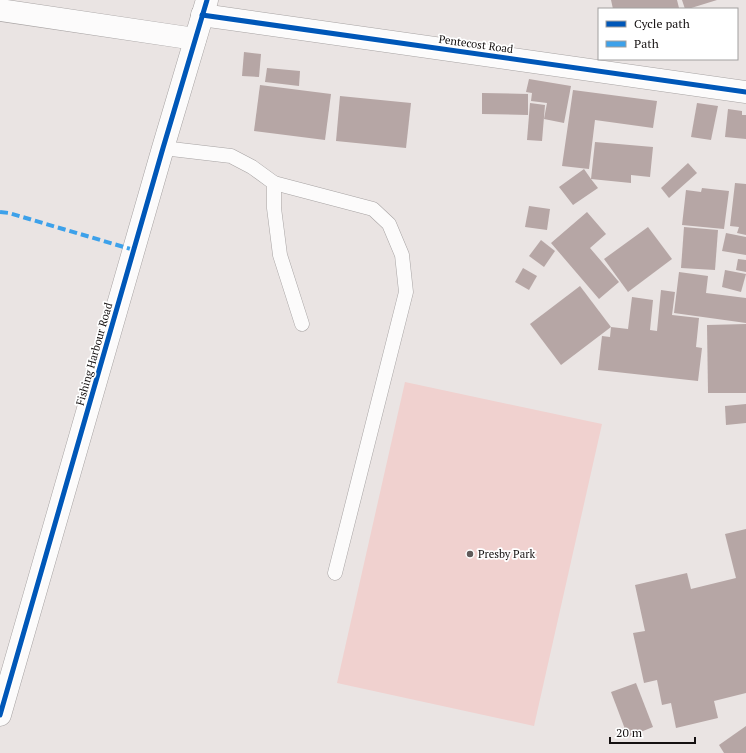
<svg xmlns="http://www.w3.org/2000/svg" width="746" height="753" viewBox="0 0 746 753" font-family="'PT Serif',serif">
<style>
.green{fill:#f0d1cf}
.building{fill:#b6a6a5}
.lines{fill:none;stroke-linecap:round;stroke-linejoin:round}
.lane-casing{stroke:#a7a3a3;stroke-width:15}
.street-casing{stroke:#a7a3a3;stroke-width:23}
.secondary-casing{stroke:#a7a3a3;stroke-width:23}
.lane{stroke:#fcfbfb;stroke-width:14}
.street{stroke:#fcfbfb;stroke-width:22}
.secondary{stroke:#fcfbfb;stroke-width:22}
.quiet{stroke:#3da1ea;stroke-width:4;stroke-dasharray:8 4;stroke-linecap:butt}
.cycleway-casing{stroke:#fff;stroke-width:8}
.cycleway{stroke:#0057b8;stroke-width:5}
.poi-dot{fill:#5f5a5a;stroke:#fff;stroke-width:1.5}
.labels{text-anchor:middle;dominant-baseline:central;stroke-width:3.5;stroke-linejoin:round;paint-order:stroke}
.street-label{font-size:11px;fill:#141010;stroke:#fff}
.poi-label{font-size:11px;fill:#141010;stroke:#fff;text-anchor:start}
</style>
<rect width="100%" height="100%" fill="#eae4e3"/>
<path class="green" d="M405,382L602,424L534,726L337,683Z"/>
<g class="building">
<path d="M611,0H677L679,8L675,9H613Z"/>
<path d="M682,0H717L688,9H685Z"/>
<path d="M244,52L261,54L259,77L242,76Z"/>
<path d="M267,68L300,71L299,86L265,82Z"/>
<path d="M529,79L571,86L564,123L544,119L547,103L531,101L532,93L526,92Z"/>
<path d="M260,85L331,94L325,140L254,131Z"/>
<path d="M573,90L657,101L653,128L595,120L589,169L562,166Z"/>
<path d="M482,93L528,94V115L482,114Z"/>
<path d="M340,96L411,103L406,148L336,141Z"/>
<path d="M530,103L545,105L542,141L527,140Z"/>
<path d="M697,103L718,106L711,140L691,137Z"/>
<path d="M728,109L742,111V115H746V139L725,137Z"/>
<path d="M595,142L653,147L650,177L631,175V183L591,179L598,188L573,205L559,187L584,169L591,179Z"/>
<path d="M688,163L697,173L669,198L661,188Z"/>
<path d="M735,183L746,184V235L737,233L739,227L730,226Z"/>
<path d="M702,188L729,191L724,229L682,225L686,190L701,192Z"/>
<path d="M529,206L550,209L547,230L525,227Z"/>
<path d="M587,212L606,234L590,248L619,282L599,299L551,243Z"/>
<path d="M648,227L672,259L628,292L604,259Z"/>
<path d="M684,227L718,230L715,270L681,268Z"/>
<path d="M726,233L746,237V255L722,251Z"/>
<path d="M541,240L555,251L544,267L529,256Z"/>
<path d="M738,259L746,260V272L736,270Z"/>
<path d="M523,268L537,276L529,290L515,282Z"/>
<path d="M725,270L746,274L741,292L722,287Z"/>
<path d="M679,272L708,276L706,293L746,298V323L674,313Z"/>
<path d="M580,286L611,327L561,365L530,324Z"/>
<path d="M661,290L675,292L672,315L699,318L696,347L702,348L698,381L598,370L602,336L610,337L611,327L628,329L632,297L653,300L650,330L657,331Z"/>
<path d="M746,324V393H708L707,325Z"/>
<path d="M746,404V423L726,425L725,406Z"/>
<path d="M746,529V693L714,701L718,718L676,728L671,703L662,705L657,680L644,683L633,633L645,631L635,585L687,573L691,589L736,578L725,534Z"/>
<path d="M636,683L653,727L628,737L611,692Z"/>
<path d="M746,726V753H724L719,745Z"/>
</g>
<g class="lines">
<g class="lane-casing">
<g id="lane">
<path d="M163,148L231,156L252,167L274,183V208L280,255L302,324"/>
<path d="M274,183L373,209L389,224L402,255L406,292L335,573"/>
</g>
</g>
<g class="street-casing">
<g id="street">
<path d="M0,10L195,39"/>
<path d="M202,15L746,92"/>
</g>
</g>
<g class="secondary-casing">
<path id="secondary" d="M0,715L163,148L207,0"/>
</g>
<use href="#lane" class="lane"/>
<use href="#street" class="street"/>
<use href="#secondary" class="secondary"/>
<path class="quiet" d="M0,212L9,213L134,250"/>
<g class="cycleway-casing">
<g id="cycleway">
<path d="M202,15L746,92"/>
<path d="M0,715L163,148L207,0"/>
</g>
</g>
<use href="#cycleway" class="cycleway"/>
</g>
<circle class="poi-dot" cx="470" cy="554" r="4"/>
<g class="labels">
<g class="street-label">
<text transform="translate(476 44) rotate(8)">Pentecost Road</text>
<text transform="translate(94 354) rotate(-74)">Fishing Harbour Road</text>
</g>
<g class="poi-label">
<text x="478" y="554">Presby Park</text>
</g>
</g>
<rect x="598" y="8" width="140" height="52" fill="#ffffff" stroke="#a19f9f"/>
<rect x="606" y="21" width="20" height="6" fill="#0057b8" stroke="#a19f9f"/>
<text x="634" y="28" font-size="12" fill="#141010">Cycle path</text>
<rect x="606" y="41" width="20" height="6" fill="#3da1ea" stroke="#a19f9f"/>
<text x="634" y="48" font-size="12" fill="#141010">Path</text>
<path d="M610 737v6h85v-6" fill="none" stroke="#141010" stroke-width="2"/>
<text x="616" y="737" font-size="12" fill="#141010" stroke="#ffffff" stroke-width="3" paint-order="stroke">20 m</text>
</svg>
